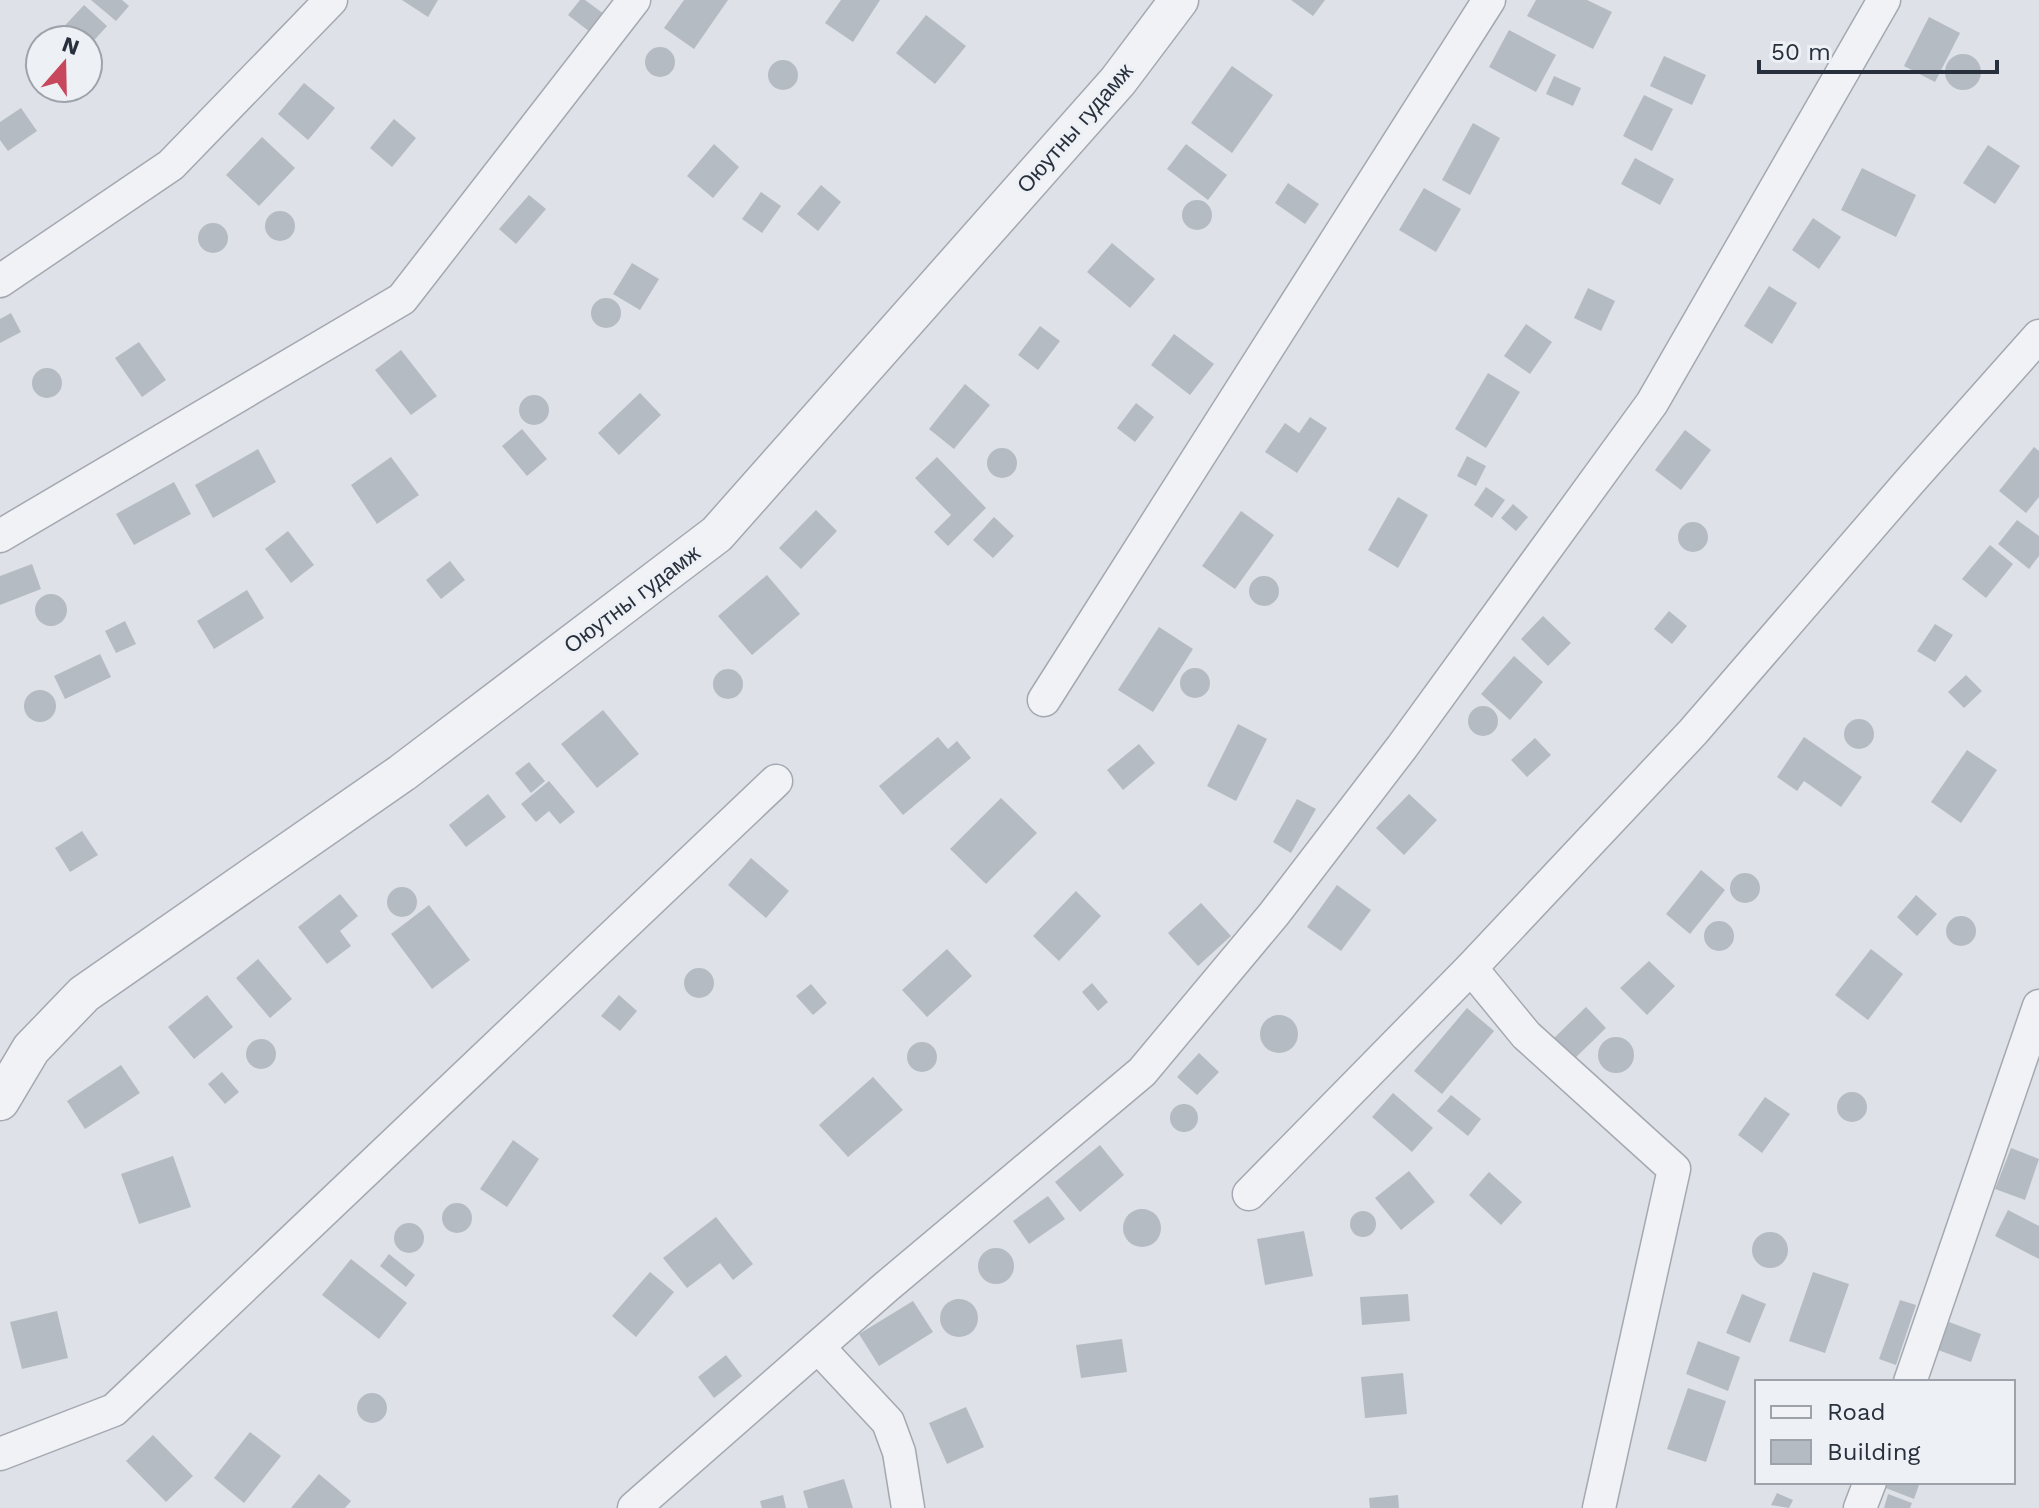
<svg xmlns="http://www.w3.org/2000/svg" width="2039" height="1508" viewBox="0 0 2039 1508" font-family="'Work Sans',sans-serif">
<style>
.building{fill:#b5bbc3}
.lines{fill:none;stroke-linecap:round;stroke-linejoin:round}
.minor-casing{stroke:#a4a8b1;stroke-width:35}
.tertiary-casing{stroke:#a4a8b1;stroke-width:41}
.minor{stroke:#f0f2f5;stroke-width:32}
.tertiary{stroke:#f0f2f5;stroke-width:38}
.labels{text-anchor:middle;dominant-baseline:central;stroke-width:6;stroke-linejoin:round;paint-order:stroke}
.street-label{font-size:22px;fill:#28303d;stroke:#edf0f5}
</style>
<rect width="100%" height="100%" fill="#dee1e7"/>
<g class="building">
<path d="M91,0H122L129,6L116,21Z"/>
<path d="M402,0H438L428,17Z"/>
<path d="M580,0H585L604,14L590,32L568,15Z"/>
<path d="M684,0H728L694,49L664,28Z"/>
<path d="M841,0H880L853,42L825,23Z"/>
<path d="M1291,0H1325L1313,16Z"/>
<path d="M1536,0H1587L1612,12L1593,49L1527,16Z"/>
<path d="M84,5L107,26L88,47V40H64L57,34Z"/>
<path d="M926,15L966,46L935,84L896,53Z"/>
<path d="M1929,17L1960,33L1935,82L1904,66Z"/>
<path d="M1509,30L1556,55L1536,92L1489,67Z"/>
<circle cx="660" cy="62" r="15"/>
<circle cx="1963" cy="72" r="18"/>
<path d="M1664,56L1706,75L1692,105L1650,86Z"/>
<circle cx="783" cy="75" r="15"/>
<path d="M1232,66L1273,95L1232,153L1191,123Z"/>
<path d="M1554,76L1581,88L1573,106L1546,94Z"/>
<path d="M304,83L335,108L308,140L278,114Z"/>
<path d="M1644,95L1673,109L1652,151L1623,136Z"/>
<path d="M21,108L37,131L8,151L0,140V122Z"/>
<path d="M394,119L416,138L392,167L370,148Z"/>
<path d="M1473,123L1500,138L1470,195L1442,180Z"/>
<path d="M262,137L295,168L259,206L226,175Z"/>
<path d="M714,144L739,167L713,198L687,176Z"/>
<path d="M1186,144L1227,175L1208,200L1167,169Z"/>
<path d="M1988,145L2020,166L1995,204L1963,183Z"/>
<path d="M1635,158L1674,179L1660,205L1621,184Z"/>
<path d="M1862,168L1916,195L1896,237L1841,210Z"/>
<path d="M1288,183L1319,204L1305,224L1275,203Z"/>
<path d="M821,185L841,202L818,231L797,214Z"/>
<path d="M1424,188L1461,209L1436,252L1399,230Z"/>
<path d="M761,192L781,206L762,233L742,219Z"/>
<path d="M529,195L546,209L516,244L499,229Z"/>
<circle cx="1197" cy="215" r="15"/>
<circle cx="280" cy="226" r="15"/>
<path d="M1813,218L1841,237L1819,269L1792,250Z"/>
<circle cx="213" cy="238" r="15"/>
<path d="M1112,243L1155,279L1130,308L1087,272Z"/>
<path d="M632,263L659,279L640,310L613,294Z"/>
<path d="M1769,286L1797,303L1772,344L1744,326Z"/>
<path d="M1588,288L1615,301L1601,331L1574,318Z"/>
<circle cx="606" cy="313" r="15"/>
<path d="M11,313L21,332L0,343V319Z"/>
<path d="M1526,324L1552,342L1530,374L1504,356Z"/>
<path d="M1040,326L1060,341L1038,370L1018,355Z"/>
<path d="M1174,334L1214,364L1190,395L1151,365Z"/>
<path d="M139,342L166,380L142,397L115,358Z"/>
<path d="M401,350L437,396L411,415L375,370Z"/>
<circle cx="47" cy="383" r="15"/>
<path d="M1488,373L1520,392L1486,448L1455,429Z"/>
<path d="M965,384L990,405L954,449L929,429Z"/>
<path d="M640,393L661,415L619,455L598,433Z"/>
<circle cx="534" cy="410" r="15"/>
<path d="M1136,403L1154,417L1135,442L1117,428Z"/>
<path d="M1310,417L1327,428L1297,473L1265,452L1285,423L1299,433Z"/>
<path d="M522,429L547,459L527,476L502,446Z"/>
<path d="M1685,430L1711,450L1681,490L1655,470Z"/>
<path d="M2034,447L2039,451V497L2026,513L1999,491Z"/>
<circle cx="1002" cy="463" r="15"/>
<path d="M258,449L276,482L213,518L195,485Z"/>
<path d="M1467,456L1486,466L1476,486L1457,476Z"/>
<path d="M391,457L419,495L377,524L351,485Z"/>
<path d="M937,457L986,508L948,546L934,532L951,515L915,478Z"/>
<path d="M174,482L191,514L134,545L116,514Z"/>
<path d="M1486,487L1505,500L1492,518L1474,505Z"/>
<path d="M1398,497L1428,515L1398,568L1368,550Z"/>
<path d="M1513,504L1528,517L1516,531L1501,518Z"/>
<path d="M816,510L837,531L801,569L779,548Z"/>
<path d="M1241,511L1274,535L1235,589L1202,566Z"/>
<path d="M994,517L1014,536L993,558L973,540Z"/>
<path d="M2017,520L2039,536V556L2029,569L1998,544Z"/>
<circle cx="1693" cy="537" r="15"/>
<path d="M288,531L314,565L291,583L265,549Z"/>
<path d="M1990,545L2013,564L1986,598L1962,579Z"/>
<path d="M450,561L465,580L441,599L426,580Z"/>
<path d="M32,564L41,589L0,605V576Z"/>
<path d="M767,575L800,614L752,655L718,616Z"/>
<circle cx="1264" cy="591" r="15"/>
<path d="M247,590L264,618L214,649L197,621Z"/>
<circle cx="51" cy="610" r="16"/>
<path d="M1669,611L1687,626L1672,644L1654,629Z"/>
<path d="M1543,616L1571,643L1548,666L1521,639Z"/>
<path d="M125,621L136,644L116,653L105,631Z"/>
<path d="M1935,624L1953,635L1935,662L1917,651Z"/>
<path d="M1159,627L1193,649L1153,712L1118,690Z"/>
<path d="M100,654L111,677L65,699L54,676Z"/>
<path d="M1514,656L1543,682L1510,720L1481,694Z"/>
<circle cx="1195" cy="683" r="15"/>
<circle cx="728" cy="684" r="15"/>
<path d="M1966,675L1982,691L1964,708L1948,692Z"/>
<circle cx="40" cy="706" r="16"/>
<circle cx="1483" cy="721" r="15"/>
<path d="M603,710L639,754L597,788L561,744Z"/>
<circle cx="1859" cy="734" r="15"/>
<path d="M1238,724L1267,739L1236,801L1207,786Z"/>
<path d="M938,737L948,749L957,741L971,758L903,815L879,786Z"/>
<path d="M1804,737L1862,777L1841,807L1804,781L1797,791L1777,777Z"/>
<path d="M1535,738L1551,755L1527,777L1511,760Z"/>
<path d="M1139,744L1155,763L1123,790L1107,770Z"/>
<path d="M1967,750L1997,770L1961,823L1931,802Z"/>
<path d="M529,762L545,781L531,793L515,773Z"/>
<path d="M549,781L575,812L560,824L549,811L536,822L521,804Z"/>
<path d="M488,794L506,817L466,847L449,825Z"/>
<path d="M1409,794L1437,820L1404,855L1376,828Z"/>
<path d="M1001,798L1037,833L986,884L950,849Z"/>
<path d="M1297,799L1316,809L1291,853L1273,842Z"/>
<path d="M82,831L98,855L70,872L55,848Z"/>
<path d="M751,858L789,891L766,918L728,885Z"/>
<path d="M1701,870L1725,890L1690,934L1666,914Z"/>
<circle cx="1745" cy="888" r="15"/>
<path d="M1337,885L1371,910L1341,951L1307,927Z"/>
<circle cx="402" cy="902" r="15"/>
<path d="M1076,891L1101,916L1059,961L1033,936Z"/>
<path d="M340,894L358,916L340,931L351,946L327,964L298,927Z"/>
<path d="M1916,895L1937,914L1917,936L1897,917Z"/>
<path d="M1201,903L1231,936L1198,966L1168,933Z"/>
<path d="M429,905L470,960L432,989L391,934Z"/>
<circle cx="1961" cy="931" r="15"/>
<circle cx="1719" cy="936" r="15"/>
<path d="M947,949L972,976L927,1017L902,990Z"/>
<path d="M1871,949L1903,974L1868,1020L1835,995Z"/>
<path d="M258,959L292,999L270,1018L236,978Z"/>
<path d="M1649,961L1675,986L1647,1015L1620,988Z"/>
<circle cx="699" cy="983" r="15"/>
<path d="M1092,983L1108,1002L1098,1011L1082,992Z"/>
<path d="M811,984L827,1003L813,1015L796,996Z"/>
<path d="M207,995L233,1027L194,1059L168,1027Z"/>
<path d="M619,995L637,1011L620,1031L601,1016Z"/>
<path d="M1586,1007L1606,1028L1573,1060L1553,1039Z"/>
<path d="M1467,1008L1494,1031L1442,1094L1414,1071Z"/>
<circle cx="1279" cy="1034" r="19"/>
<circle cx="1616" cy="1055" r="18"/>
<circle cx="261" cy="1054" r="15"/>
<circle cx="922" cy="1057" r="15"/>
<path d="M1199,1053L1219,1072L1197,1095L1177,1077Z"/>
<path d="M121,1065L140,1093L85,1129L67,1101Z"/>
<path d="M222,1072L239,1092L225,1104L208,1084Z"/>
<path d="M873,1077L903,1110L848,1157L819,1125Z"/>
<circle cx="1852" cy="1107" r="15"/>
<path d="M1393,1093L1433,1128L1412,1152L1372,1117Z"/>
<path d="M1451,1095L1481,1119L1468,1136L1437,1111Z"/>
<path d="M1765,1097L1790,1114L1762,1153L1738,1135Z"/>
<circle cx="1184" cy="1118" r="14"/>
<path d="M513,1140L539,1159L507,1207L480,1189Z"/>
<path d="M1100,1145L1124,1175L1080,1212L1055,1182Z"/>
<path d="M2011,1148L2039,1159L2025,1200L1995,1189Z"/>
<path d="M173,1156L191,1207L139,1224L121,1174Z"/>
<path d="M1409,1171L1435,1202L1401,1230L1375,1198Z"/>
<path d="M1489,1172L1522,1202L1501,1225L1469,1195Z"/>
<path d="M1048,1196L1065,1219L1029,1244L1013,1221Z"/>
<circle cx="457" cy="1218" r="15"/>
<circle cx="1142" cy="1228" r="19"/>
<path d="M2008,1210L2039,1226V1259L1995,1236Z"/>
<circle cx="1363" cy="1224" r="13"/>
<path d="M716,1217L753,1264L733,1280L720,1263L687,1288L663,1258Z"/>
<circle cx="409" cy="1238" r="15"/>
<path d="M1304,1231L1313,1276L1265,1285L1257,1239Z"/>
<circle cx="1770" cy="1250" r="18"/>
<circle cx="996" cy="1266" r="18"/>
<path d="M389,1254L415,1275L406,1287L380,1266Z"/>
<path d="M351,1259L407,1303L379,1339L322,1295Z"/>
<path d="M650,1272L674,1292L636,1337L612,1316Z"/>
<path d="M1813,1272L1849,1284L1825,1353L1789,1341Z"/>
<path d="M1408,1294L1410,1321L1362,1325L1360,1297Z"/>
<path d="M1742,1294L1766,1304L1750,1343L1726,1333Z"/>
<circle cx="959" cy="1318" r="19"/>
<path d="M1900,1300L1916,1305L1896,1365L1879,1359Z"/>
<path d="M913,1301L933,1332L879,1366L859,1334Z"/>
<path d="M57,1311L68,1358L22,1369L10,1322Z"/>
<path d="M1949,1322L1981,1334L1971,1362L1938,1350Z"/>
<path d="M1122,1339L1127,1372L1081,1378L1076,1345Z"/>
<path d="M1698,1341L1740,1357L1728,1391L1686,1374Z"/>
<path d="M726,1355L742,1376L714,1398L698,1377Z"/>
<path d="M1403,1373L1407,1414L1365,1418L1361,1377Z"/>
<path d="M1688,1388L1726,1401L1706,1462L1667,1449Z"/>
<circle cx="372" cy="1408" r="15"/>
<path d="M966,1407L984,1447L947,1464L929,1423Z"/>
<path d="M250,1432L281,1456L244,1503L214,1478Z"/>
<path d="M153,1435L193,1476L166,1502L126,1461Z"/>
<path d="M319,1474L351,1501L345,1508H291Z"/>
<path d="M844,1479L853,1508H808L803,1491Z"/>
<path d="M1879,1482H1920L1914,1499L1878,1485Z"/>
<path d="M1777,1493L1793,1500L1789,1508L1771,1505Z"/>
<path d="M1888,1494L1912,1503L1910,1508H1884Z"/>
<path d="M783,1495L786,1508H762L760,1501Z"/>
<path d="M1398,1495L1399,1508H1370L1369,1498Z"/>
</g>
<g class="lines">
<g class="minor-casing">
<g id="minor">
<path d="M0,281L171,165L331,0"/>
<path d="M0,536L402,299L634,0"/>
<path d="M1044,700L1489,0"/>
<path d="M1471,968L1526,1035L1674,1169L1599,1508"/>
<path d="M1249,1194L1471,968L1693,732L1910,481L2039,336"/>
<path d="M818,1347L888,1422L899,1452L908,1508"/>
<path d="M1910,1382L2039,1006"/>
<path d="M0,1454L114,1410L776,781"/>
<path d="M634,1508L886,1287L1142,1072L1274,914L1402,747L1652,403L1884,0"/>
<path d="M1860,1508L1870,1482"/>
</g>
</g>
<g class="tertiary-casing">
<path id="tertiary" d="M0,1101L31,1049L84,994L402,773L717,534L1118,81L1179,0"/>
</g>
<use href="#minor" class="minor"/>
<use href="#tertiary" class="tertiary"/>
</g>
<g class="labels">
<g class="street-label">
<text transform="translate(1075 128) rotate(-49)">Оюутны гудамж</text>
<text transform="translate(632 599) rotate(-37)">Оюутны гудамж</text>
</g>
</g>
<rect x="1755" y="1380" width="260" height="104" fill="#edf0f5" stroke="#9ea3ab" stroke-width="2"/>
<rect x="1771" y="1406" width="40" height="12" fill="#f0f2f5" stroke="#9ea3ab" stroke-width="2"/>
<text x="1827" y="1420" font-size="24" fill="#28303d">Road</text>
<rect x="1771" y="1440" width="40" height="24" fill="#b5bbc3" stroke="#9ea3ab" stroke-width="2"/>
<text x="1827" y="1460" font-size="24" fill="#28303d">Building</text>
<g transform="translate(64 64) rotate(20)"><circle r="38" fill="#edf0f5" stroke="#9ea3ab" stroke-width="2"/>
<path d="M0-6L14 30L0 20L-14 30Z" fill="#c7485c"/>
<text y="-12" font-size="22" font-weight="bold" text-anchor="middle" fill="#28303d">N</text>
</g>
<path d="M1759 60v12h238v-12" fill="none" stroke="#28303d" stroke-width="4"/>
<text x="1771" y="60" font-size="24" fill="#28303d" stroke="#edf0f5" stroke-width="6" paint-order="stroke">50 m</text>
</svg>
